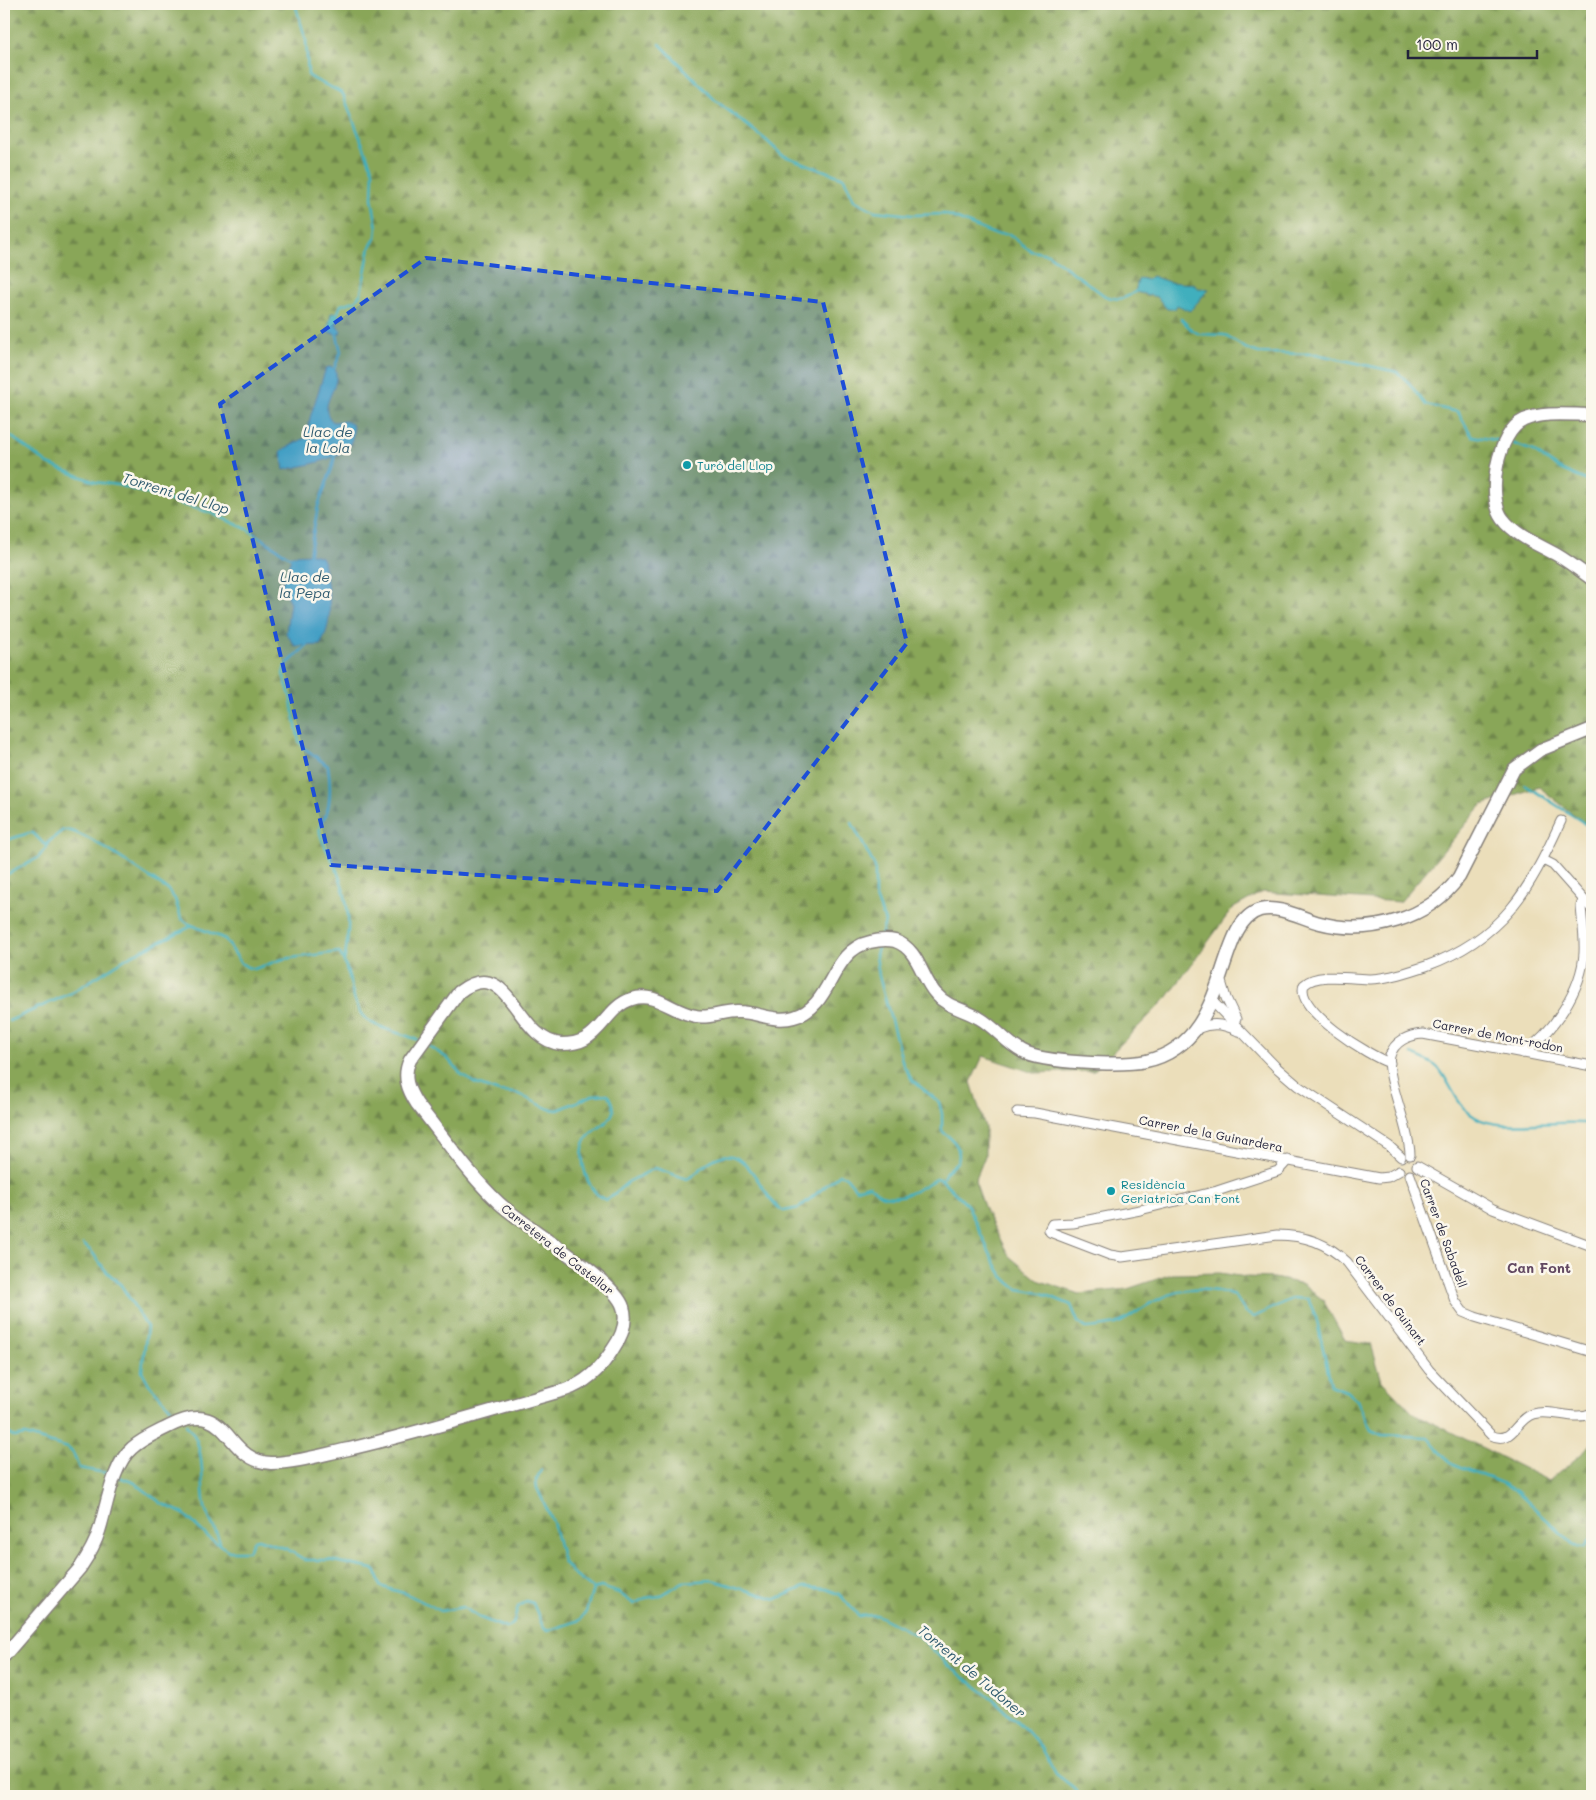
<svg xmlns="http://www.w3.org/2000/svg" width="1596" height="1800" viewBox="0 0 1596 1800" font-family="Mali,sans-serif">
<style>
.forest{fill:url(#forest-firs);stroke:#56644a}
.water{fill:#41afbd;stroke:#32687c}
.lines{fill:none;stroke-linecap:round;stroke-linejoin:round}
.stream{stroke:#41afbd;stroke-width:2.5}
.street-casing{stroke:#86807a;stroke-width:11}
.secondary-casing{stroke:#86807a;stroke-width:15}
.street{stroke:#fff;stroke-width:9}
.secondary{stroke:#fff;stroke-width:12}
.marked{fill:#1d4ed8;fill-opacity:0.2;stroke:#1d4ed8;stroke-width:4;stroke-dasharray:10 6;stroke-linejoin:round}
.culture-dot{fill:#0f9aa8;stroke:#fbf7ec;stroke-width:2}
.labels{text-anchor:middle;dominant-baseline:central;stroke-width:5;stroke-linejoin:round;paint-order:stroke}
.culture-label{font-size:12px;fill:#0d838f;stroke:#fbf7ec;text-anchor:start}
.street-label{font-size:12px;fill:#22223b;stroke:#fbf7ec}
.water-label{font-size:14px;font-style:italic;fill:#2e5a6f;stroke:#fbf7ec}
.neighbourhood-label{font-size:14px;font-weight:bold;fill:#634962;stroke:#fbf7ec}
</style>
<defs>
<pattern id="forest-firs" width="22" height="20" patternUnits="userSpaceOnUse" patternTransform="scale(1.25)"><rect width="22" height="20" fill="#89a659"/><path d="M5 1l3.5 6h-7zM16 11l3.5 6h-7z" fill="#70874b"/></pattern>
</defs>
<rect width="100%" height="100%" fill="#fbf7ec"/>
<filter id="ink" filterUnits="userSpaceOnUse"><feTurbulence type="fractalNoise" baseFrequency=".02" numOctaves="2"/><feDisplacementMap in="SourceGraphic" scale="10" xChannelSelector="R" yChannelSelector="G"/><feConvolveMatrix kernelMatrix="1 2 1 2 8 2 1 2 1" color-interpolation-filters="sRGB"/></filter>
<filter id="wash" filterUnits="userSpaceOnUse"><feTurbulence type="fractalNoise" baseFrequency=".0096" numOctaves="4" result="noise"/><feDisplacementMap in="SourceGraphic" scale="20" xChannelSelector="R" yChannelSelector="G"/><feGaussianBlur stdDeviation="1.12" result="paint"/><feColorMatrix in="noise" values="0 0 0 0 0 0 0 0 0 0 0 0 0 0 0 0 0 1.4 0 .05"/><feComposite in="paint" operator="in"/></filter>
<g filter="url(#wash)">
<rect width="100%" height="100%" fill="#ebdeba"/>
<path class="forest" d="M4,4H1592V829L1539,787L1482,805L1400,902L1262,892L1232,909L1167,998L1094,1071L1034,1073L983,1056L971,1082L985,1127V1156L975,1181L986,1212L1009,1256L1038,1280L1079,1294L1127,1289L1172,1274L1220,1273L1246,1277L1274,1278L1303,1284L1323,1300L1345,1340L1371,1344L1382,1381L1413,1413L1549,1481L1592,1445V1796H4Z"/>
<g class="water">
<path d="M1152,276L1169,282L1194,284L1197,288L1209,289L1190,311L1177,305L1175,309H1167L1157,297L1135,292L1138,280L1141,278L1147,280Z"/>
<path d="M331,313H336L340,317L336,325L341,331L339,334L327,332Z"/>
<path d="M330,367L335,369C342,389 315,405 333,422L345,421L352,424C362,460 305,464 284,470L281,451L307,437L310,418L326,368Z"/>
<path d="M313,554L321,557L323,561C328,588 336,619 320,645L295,646L286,633L290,603L282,585L292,555Z"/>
</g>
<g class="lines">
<g class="stream">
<path d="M295,4L306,40L308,75C319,84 332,86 343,94L373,171L372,198L377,228L376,237L370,247L361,293L355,301L341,305L336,317"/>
<path d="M660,44L715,100L766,140L782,155L844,178L854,200L875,211L912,215L945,214L994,234H1009L1031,251L1048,254L1105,296C1119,301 1125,299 1136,291"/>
<path d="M1181,319L1192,330L1199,334L1224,335L1247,349L1259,353L1316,354L1397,372L1409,383L1426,405L1458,412L1472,436L1501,441"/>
<path d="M333,371L341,352L336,331"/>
<path d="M4,431L48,464L95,482L118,485L211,513L247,529L293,559"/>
<path d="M1509,442L1533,451L1560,469L1592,483"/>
<path d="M309,556L318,506L333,465L335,453"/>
<path d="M308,644L285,666L283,674L290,695L299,741L303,747L328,766C330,780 331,798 327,812C325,820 318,823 320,833C322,844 331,856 336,868C350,903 351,925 344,961"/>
<path d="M1525,785L1592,828"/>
<path d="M852,823L875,867V895L885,922L881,936"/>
<path d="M4,841L29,833H33L45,845L63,830C83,828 147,877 167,889L175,899L181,918L187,923L225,939L241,963L247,967L254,969L283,959L339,952C353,972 349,1004 366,1019C379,1030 404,1033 420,1041"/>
<path d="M4,876L38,858L48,845"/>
<path d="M879,944L876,955L879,976L903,1064L912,1080L939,1102L942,1114V1131C952,1139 962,1146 958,1161L946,1172L942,1180L968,1206L992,1258L1002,1275L1010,1283L1018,1289L1042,1293L1071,1305L1078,1322L1086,1328C1091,1328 1111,1325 1116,1324C1127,1320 1136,1312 1146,1306C1175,1288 1203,1285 1235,1296L1246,1313L1254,1317L1293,1298L1308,1299L1316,1317L1331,1385L1348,1392L1357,1400L1371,1430L1382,1435L1428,1437L1449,1462L1504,1484L1515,1490L1575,1546L1584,1547L1592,1536"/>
<path d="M9,1021L71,993L130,956L192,926"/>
<path d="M427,1045L447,1058L461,1074L474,1083L499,1092L516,1093L549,1109L558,1110L593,1095L608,1094C612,1100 615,1106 613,1112C610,1124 592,1129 586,1140C576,1156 588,1196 607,1200L628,1182L655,1168L687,1179C699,1173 707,1160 719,1157C751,1146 762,1201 784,1211L799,1208L840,1174L846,1177L856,1189L869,1185C874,1188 876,1193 881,1195C901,1202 921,1188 937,1178L942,1180"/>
<path d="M1412,1054C1420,1058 1433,1062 1439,1069C1452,1085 1456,1106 1475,1117C1500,1133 1560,1118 1592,1124"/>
<path d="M83,1244L92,1252L106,1271L121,1285L147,1327L142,1371L149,1384L179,1418"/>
<path d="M186,1425C207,1443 200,1483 205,1507C208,1519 216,1529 220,1543"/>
<path d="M4,1431L15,1437L25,1435L68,1448L73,1453L79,1468L111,1474"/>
<path d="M541,1470L536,1480L537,1488L553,1522L563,1561L573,1574L593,1589"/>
<path d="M119,1477L135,1483L161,1503L184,1514L208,1537L229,1551H248L254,1540L258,1539L287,1549L305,1560H329L373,1569L376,1572L380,1586L383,1587L407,1594L441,1611L463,1607L478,1617L506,1628L513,1624L518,1607L526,1601L533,1603L543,1627L547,1631L580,1620L586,1612L593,1589L601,1587L619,1593L634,1604L645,1598L660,1596L683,1582L712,1580L776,1599L804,1587L826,1589L839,1594L859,1616L877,1615L920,1637L950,1667L992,1698L1027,1731L1042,1748L1056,1774L1073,1787L1079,1796"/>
</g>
</g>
</g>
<g filter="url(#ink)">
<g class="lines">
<g class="street-casing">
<g id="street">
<path d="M1543,860L1553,865L1592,909"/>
<path d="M1220,978L1226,998L1236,1019"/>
<path d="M1212,1001L1276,1067L1298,1086L1389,1146L1401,1157"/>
<path d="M1199,1028C1213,1022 1225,1024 1238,1031"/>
<path d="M1523,1053C1553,1033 1582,989 1584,953C1585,937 1582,922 1581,906L1583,900"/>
<path d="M1390,1063C1369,1056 1294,1010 1304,985C1317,972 1353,979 1371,979C1390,978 1408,972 1426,966C1503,938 1529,891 1561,821"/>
<path d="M1017,1112L1035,1113L1379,1178L1388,1177L1399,1171"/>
<path d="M1410,1155C1410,1128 1385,1077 1390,1056C1394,1041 1409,1035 1423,1034L1592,1066"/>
<path d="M1288,1160L1278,1171L1217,1191L1140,1210L1073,1223L1052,1224L1049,1230L1050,1232L1110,1255L1122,1257L1277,1235C1305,1235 1327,1243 1347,1262L1429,1370L1491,1435C1512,1446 1516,1419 1533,1414C1552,1408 1574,1422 1592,1413"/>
<path d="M1417,1166L1493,1209L1592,1246"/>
<path d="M1410,1175L1455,1301L1463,1312L1475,1317L1592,1352"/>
</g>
</g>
<g class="secondary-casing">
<g id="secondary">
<path d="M1592,415C1571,415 1543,411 1524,420C1497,432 1486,497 1503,519C1516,536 1539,545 1557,555C1569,562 1581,571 1592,579"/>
<path d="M4,1656L80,1568C88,1556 95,1545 99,1531C107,1507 112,1465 132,1448C142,1439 156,1433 168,1427C230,1394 223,1461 271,1463C297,1463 324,1454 349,1449C422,1432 493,1410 565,1390C586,1383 602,1367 613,1349C622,1336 628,1322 623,1307C615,1280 525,1227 499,1203C469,1175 443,1136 417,1104C408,1090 402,1076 410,1060L459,992C510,953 515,1040 561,1044C569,1044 578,1043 585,1039C603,1029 611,1005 632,999C656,991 673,1013 696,1016C710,1019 724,1011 739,1012C758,1012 774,1023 794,1017C833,1007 829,951 870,942C878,940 887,939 895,941C919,949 921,978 936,994C948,1008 964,1009 979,1018C995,1027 1006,1043 1023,1052C1043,1063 1123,1066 1146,1061C1233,1042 1213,923 1260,910C1279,905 1301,918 1320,923C1369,936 1429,919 1459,877L1514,769L1540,750L1592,729"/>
</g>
</g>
<use href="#street" class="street"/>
<use href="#secondary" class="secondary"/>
</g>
</g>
<path class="marked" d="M426,258L823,302L907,643L717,891L331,865L220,404Z"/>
<g class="culture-dot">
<circle cx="687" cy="465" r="5"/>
<circle cx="1111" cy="1191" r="5"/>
</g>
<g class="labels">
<g class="culture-label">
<text x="697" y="465">Turó del Llop</text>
<text x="1121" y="1184">Residència<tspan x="1121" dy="14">Geriatrica Can Font</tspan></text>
</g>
<g class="street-label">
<text transform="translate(1498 1035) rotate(11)">Carrer de Mont-rodon</text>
<text transform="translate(1211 1133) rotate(11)">Carrer de la Guinardera</text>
<text transform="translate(1444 1233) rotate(70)">Carrer de Sabadell</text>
<text transform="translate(558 1249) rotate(38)">Carretera de Castellar</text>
<text transform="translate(1391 1300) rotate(53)">Carrer de Guinart</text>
</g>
<g class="water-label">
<text x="328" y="431">Llac de<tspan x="328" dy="16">la Lola</tspan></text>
<text transform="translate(176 493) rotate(17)">Torrent del Llop</text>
<text x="305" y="576">Llac de<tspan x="305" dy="16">la Pepa</tspan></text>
<text transform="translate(972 1671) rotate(40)">Torrent de Tudoner</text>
</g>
<g class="neighbourhood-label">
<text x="1539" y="1267">Can Font</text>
</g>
</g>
<rect width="1596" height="1800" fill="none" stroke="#fbf7ec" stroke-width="20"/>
<path d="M1408 50v8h129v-8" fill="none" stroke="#22223b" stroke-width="2.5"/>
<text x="1416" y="50" font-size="15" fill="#22223b" stroke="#fbf7ec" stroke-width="4" paint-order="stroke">100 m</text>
</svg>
